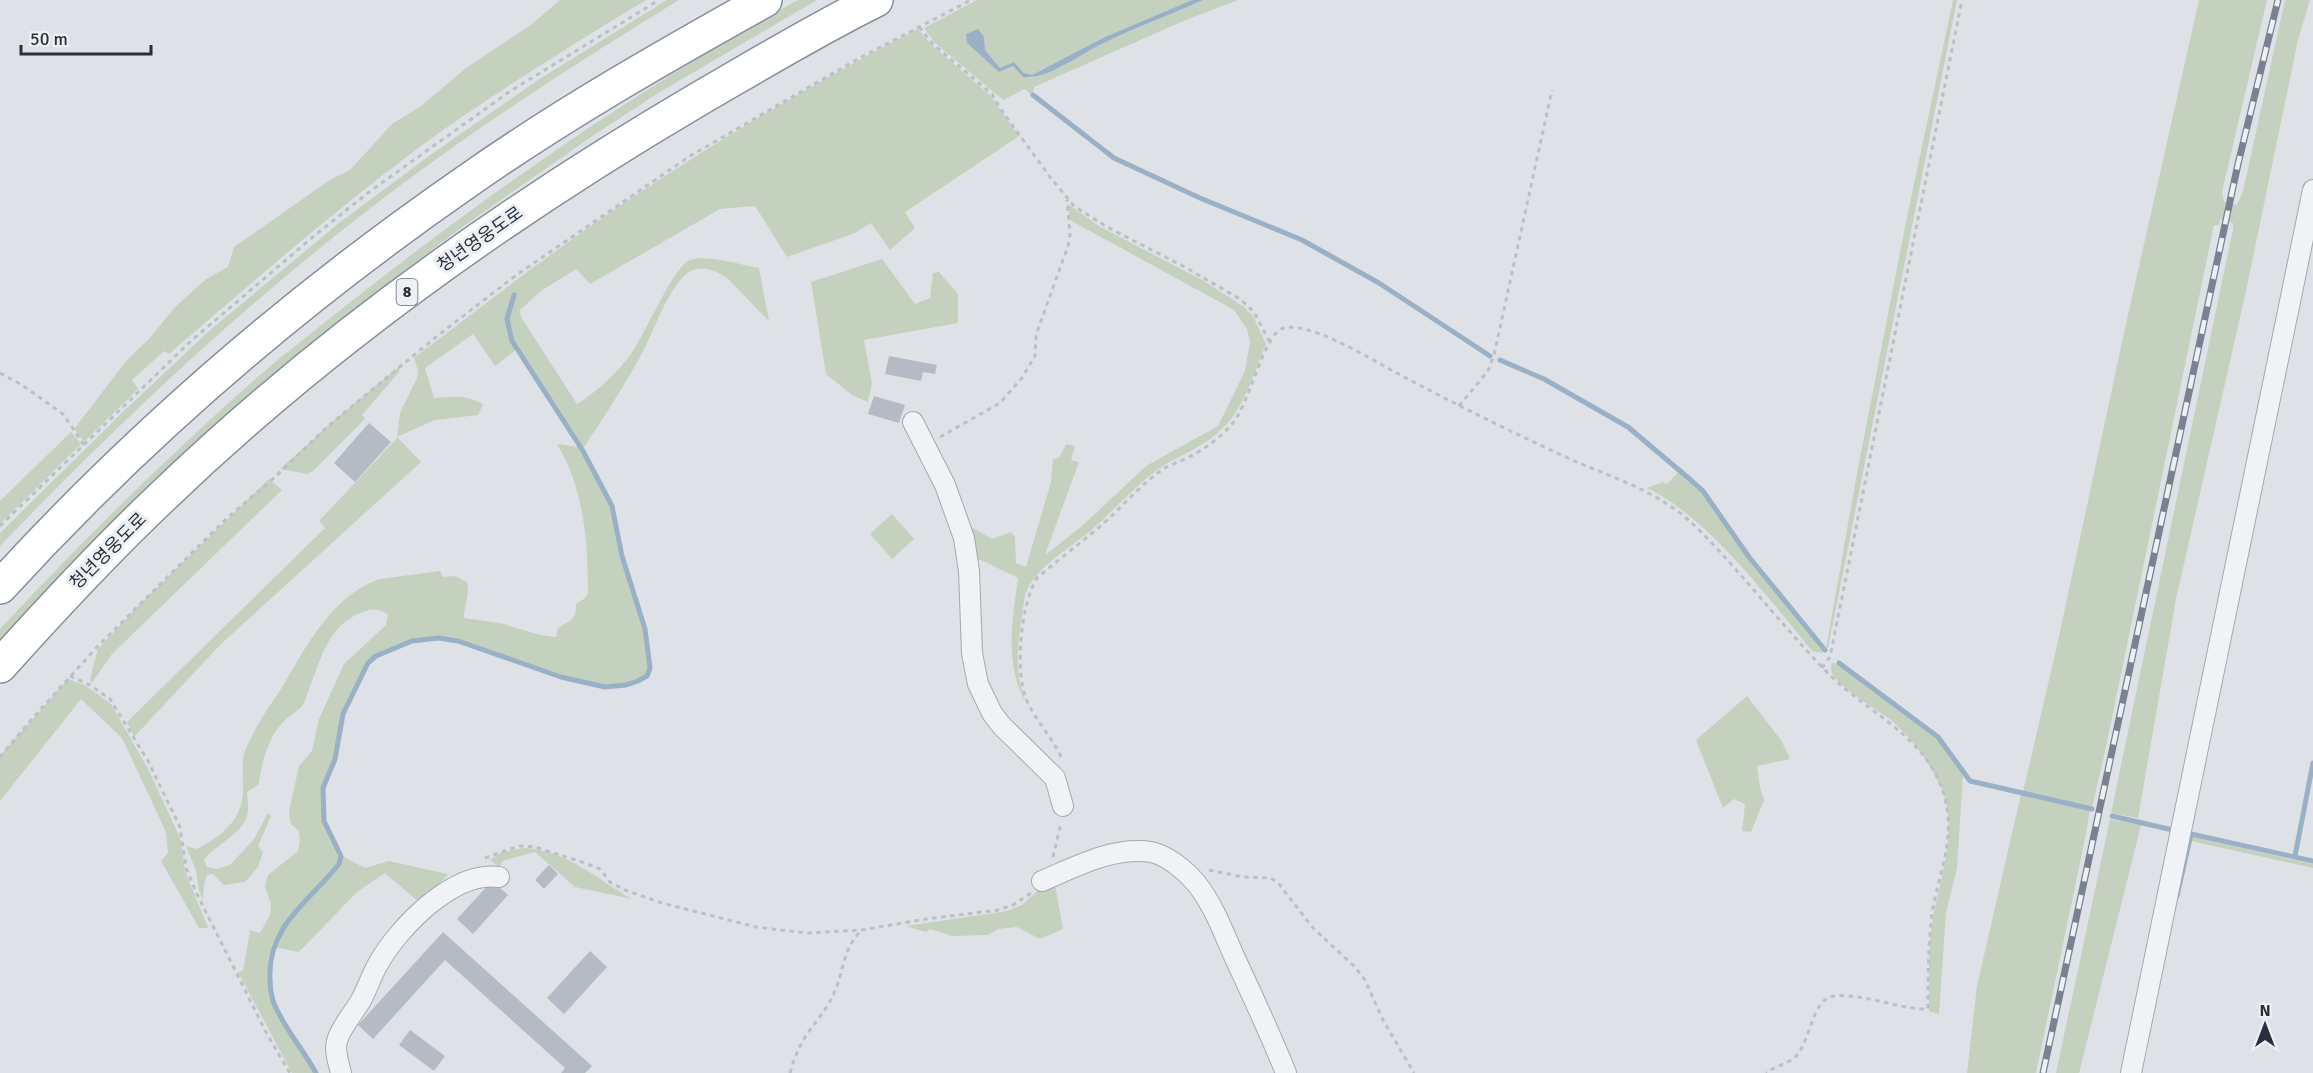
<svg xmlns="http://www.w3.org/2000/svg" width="2313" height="1073" viewBox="0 0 2313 1073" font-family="Signika,'Noto Sans KR',sans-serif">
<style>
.green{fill:#c4d1bf}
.water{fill:#9ab0c6}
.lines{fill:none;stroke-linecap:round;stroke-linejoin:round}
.stream{stroke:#9ab0c6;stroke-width:5}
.building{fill:#b5bbc4}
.street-casing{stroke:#a4a9b1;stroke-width:22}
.highway-casing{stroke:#868f9d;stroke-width:36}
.path{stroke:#bcc0c5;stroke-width:3;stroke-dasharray:4.5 4.5;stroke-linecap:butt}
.street{stroke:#f0f2f5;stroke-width:20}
.highway{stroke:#fff;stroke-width:33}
.rail-casing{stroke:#788290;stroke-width:7}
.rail{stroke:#edf0f5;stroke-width:4.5;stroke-dasharray:14;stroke-linecap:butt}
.labels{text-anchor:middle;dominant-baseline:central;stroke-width:6;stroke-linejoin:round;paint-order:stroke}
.shield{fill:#edf0f5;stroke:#636a74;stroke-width:1.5}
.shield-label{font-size:16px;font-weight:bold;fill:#28303d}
.street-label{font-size:18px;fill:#28303d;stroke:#edf0f5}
</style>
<rect width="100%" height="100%" fill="#dee2e7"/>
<g class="green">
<path d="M560,0H646C575,43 504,87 436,135C343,203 256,279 169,354L164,351L132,380L138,389L84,442L74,429L127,360L149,339L175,307L206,279L228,267L234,247L330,180L350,170L392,124L421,106L466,68L532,24Z"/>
<path d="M667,0H679C572,66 467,133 368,210C236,312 115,426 0,546V533L124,411L209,331L339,223L429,156L538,80Z"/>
<path d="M798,0H817L660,92L597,133L465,225L409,267L355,310L0,643V629C85,538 174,450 268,368C294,346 322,325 348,304C491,191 639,88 798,0Z"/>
<path d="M977,0H1192L1105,37L1032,75L1024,73L1014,62L1000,68L985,50L984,37L968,43L999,72L1013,66L1023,77L1031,78L1057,68L1105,42L1203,0H1238L1181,22L1034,87L1032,95L1025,89L1003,100L934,42L924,28Z"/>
<path d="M1953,0H1957L1828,648L1826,649L1857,473L1906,222Z"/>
<path d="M2199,0H2267L2222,192L2224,202L2237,205L2243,191L2285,0H2310L2298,40L2246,291L2176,599L2138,818L2111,813L2233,229V223L2220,219L2219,225H2214L2103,761L2092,808L2023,792L2056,650L2124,333Z"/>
<path d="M918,29L932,45L990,95L1019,136L905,212L915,228L890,250L871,223L855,233L787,257L755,206L720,209L590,284L576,269L541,291L520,310L521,317L577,404C599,390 616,374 631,354C645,335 673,267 690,260C706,254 742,265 759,268L769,321L728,279C718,271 701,264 689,272C669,285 653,333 641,355C624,387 603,418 583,449L513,340L508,319L515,295H513C506,316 503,330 516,350L495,366L473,334L425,368L434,398C451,396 467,395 483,404L478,415L435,420L397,437L421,462L220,645L134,737L127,722L325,528L319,521L397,438L400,413L417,378L418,371L414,358C486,303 558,247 633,197C725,136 820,79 918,29Z"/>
<path d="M1068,204L1099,226L1204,281L1244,307L1253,316L1266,344C1254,373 1245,407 1222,429C1204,447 1181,454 1160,468C1137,484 1117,507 1096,526C1073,547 1036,565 1025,595C1020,633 1011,670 1027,705C1004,666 1012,622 1018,578L981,560L971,558L962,526L973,528L992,539L1011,532L1015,537L1016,563L1026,567L1051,482L1053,459L1059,458L1066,444L1075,446L1071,460L1079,462L1045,555L1081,527L1146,466L1218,426L1245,371L1250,341L1247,329L1234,310L1070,220Z"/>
<path d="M882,259L915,304L930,298L933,273L939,272L958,294V323L864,340L872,384L868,402L852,395L826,374L811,282Z"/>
<path d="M400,366L399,372L362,415L365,419L313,471L307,474L280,469L337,418Z"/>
<path d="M71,432L81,444L0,524V501Z"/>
<path d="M557,444L578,447C592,464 605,488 611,508C617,524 617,542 622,558C630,587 657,647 646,675L626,684L606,686L562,675L458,640L438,637L401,643L376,655L367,662L342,714L334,759L322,787L323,821L337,848L339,856L338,863L279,932L272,946L268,961L271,1000L314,1073H292L238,972L243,971L250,930L260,933L270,915L271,904L265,886L268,875L298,851L300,841L299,831L291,824L289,811L299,766L312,751L319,719L344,664L386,625L388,614C377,607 369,609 358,614C328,627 320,661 309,689C307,694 305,702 302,706C297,712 287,717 281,724C268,740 261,764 259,784L247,792C247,798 249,805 248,811C246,833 215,844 204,860L207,867L216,869L230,865L254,839L268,813L271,816L258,846L263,852L258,867L245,882L224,885L213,874L207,875L204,884L203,900L199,891L196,871L186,846L197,849C222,836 244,819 243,788C243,777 241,762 245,751C254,729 266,711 279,692C304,651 329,598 377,580C382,578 389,578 395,577C410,575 425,573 440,571L443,577L455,576L467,582C470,595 464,606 464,618L500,623L540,635L556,637L558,628C571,620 576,620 576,604L585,598L588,593C588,543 584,488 557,444Z"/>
<path d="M1679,471L1701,492L1748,558L1824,651L1822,653L1812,651C1769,599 1708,517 1647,488L1663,482L1667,484Z"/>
<path d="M269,479L282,490L112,654L92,683L90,679L98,649L135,609Z"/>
<path d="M892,514L914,539L892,559L870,534Z"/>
<path d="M1832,663L1838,664L1937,738L1963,776L1957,868L1946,913L1939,1014L1929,1011C1929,982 1928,953 1932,924C1939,878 1962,826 1938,781C1926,758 1911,737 1891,720C1873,707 1851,695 1836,679C1831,674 1830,668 1832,663Z"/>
<path d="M68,679L85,685L111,704L148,769L177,831L181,841L185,871L208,928H199L161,861L168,853L166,832L122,738L81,699L0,801V756Z"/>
<path d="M1747,696L1781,740L1790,759L1757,766L1760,788L1764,800L1751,832L1742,831L1745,804L1734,799L1723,808L1696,740Z"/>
<path d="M2021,794L2090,810L2085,839L2036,1073H1967L1977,986Z"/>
<path d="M2110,819L2141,825L2079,1073H2056Z"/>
<path d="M2192,837L2313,864V868L2191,841Z"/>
<path d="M522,848C566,849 596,879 632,899L575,887L535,852L503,861L499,867L490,860L501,853Z"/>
<path d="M342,856L365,868L389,861L448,874L421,904L385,873L357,892L299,952L274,947L292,917L340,864Z"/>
<path d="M1054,880L1063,929L1040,939L1017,927L998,929L988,935L952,936L930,929L926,932L906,926L1007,911L1022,905L1044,885Z"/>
</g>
<path class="water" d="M1192,0H1203C1172,14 1139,26 1108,41C1084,51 1049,80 1023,77L1013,66L999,72L967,43L966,34L978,29L984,37L985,50L1000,68L1014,62L1024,73L1032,75L1105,37Z"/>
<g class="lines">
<g class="stream">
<path d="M1033,95L1114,158L1200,198L1302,240L1379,283L1490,356"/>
<path d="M1500,360L1544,379L1628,427L1692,481L1703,491L1749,557L1825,650"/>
<path d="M1839,663L1938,737L1970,781L2092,809"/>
<path d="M2112,816L2177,831"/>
<path d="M2295,856L2313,763"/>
<path d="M2177,896L2191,834L2313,861"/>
<path d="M316,1073C303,1049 283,1027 273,1001C271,994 270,986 270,979C267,926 310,901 339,864L341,856L324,821L323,788L335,759L343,714L368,663L376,656L412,641L438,638L458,641L561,677L605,687L626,685L638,681L647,676L650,668L645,629L622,556L612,506L583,451L512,341L507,319L514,295"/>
</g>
</g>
<g class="building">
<path d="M889,356L937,365L935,374L923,372L921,381L885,374Z"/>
<path d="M874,396L905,405L899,423L868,414Z"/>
<path d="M369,423L391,442L355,482L334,463Z"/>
<path d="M549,865L558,874L544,889L535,880Z"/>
<path d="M492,881L508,895L473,934L457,919Z"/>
<path d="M443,932L592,1066L585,1073H561L565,1068L445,960L373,1039L358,1025Z"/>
<path d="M590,951L607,967L564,1014L547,998Z"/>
<path d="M410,1030L445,1056L434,1071L399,1045Z"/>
</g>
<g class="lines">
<g class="street-casing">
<g id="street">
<path d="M913,422L945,485L964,538L969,571L972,653L978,684L992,713L1001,725L1055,778L1063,806"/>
<path d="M1042,881C1075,867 1114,846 1151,852C1167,855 1186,871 1196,883C1213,904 1223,931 1234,956C1252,995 1270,1033 1286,1073"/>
<path d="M341,1073C339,1064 334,1051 337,1041C341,1027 352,1015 360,1002C367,990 371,976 378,964C398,928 454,870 499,877"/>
<path d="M2131,1073L2313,190"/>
</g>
</g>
<g class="highway-casing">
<g id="highway">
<path d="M0,587C139,435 297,299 466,182C561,115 663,57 765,0"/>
<path d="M0,666C52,608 105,551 162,497C322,343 505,213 697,100C756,66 815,30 876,0"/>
</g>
</g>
<g class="path">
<path d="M919,27L933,44L992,94L1002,111L1050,177L1074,206L1107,227L1183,266L1240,299L1254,312L1269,341"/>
<path d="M0,373L22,385L63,414L84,445"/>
<path d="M1459,406L1488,371L1494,355L1552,90"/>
<path d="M940,437L1000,403L1022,378L1035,356L1036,335L1068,246L1070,235L1067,200"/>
<path d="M0,526L191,341L314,236L369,192L509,92L659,0"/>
<path d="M1822,668L1830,657L1962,0"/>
<path d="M70,676L90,685L110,699L148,761L180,827L186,868L197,894L267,1034L290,1073"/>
<path d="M0,757L31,720L98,646L226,519L275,477L327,427L436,337L515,276L690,156L856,60L971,0"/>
<path d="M1061,757C1052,737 1036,721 1027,701C1014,672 1021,603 1037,578C1059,559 1082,542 1104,523C1124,505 1142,483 1165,468C1172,464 1181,461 1189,457C1205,449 1221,437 1232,424C1250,403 1263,338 1281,329C1304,318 1371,359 1393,371C1451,402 1509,431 1568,458C1601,473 1637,484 1667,504C1684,514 1697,528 1711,542C1749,583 1784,627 1823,668C1868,717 1940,738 1948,816C1951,850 1937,881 1932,914C1928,946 1928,977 1928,1009C1897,1009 1866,994 1836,996C1810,997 1812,1043 1794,1058C1788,1063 1774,1067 1766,1073"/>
<path d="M1053,857L1061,823"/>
<path d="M485,858L519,846L535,847L585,863L600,869L610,882L625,890L662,903L756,927L806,933L861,930L926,919L998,910L1013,905L1031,893"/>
<path d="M1209,870L1243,877L1271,878L1279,884L1313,928L1354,966L1365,980L1383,1020L1414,1073"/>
<path d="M790,1073C794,1059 799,1046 807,1034C817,1020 828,1008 835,991C844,970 843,949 860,932"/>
</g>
<use href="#street" class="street"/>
<use href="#highway" class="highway"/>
<g class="rail-casing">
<path id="rail" d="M2043,1073L2238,164L2278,0"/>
</g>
<use href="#rail" class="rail"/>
</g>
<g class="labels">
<rect class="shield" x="396.5" y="279" width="21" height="26" rx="4.5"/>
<g class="shield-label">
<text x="407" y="292">8</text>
</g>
<g class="street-label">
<text transform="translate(480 239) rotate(-35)">청년영웅도로</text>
<text transform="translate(108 551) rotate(-45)">청년영웅도로</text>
</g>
</g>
<g transform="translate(2265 1025)" stroke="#edf0f5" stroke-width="4.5" paint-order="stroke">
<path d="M0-4.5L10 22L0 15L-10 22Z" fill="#28303d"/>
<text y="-9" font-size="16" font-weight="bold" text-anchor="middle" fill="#28303d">N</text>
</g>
<path d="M21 45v9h130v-9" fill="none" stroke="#28303d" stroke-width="3"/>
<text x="30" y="45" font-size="18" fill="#28303d" stroke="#edf0f5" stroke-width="4.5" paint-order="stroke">50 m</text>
</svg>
